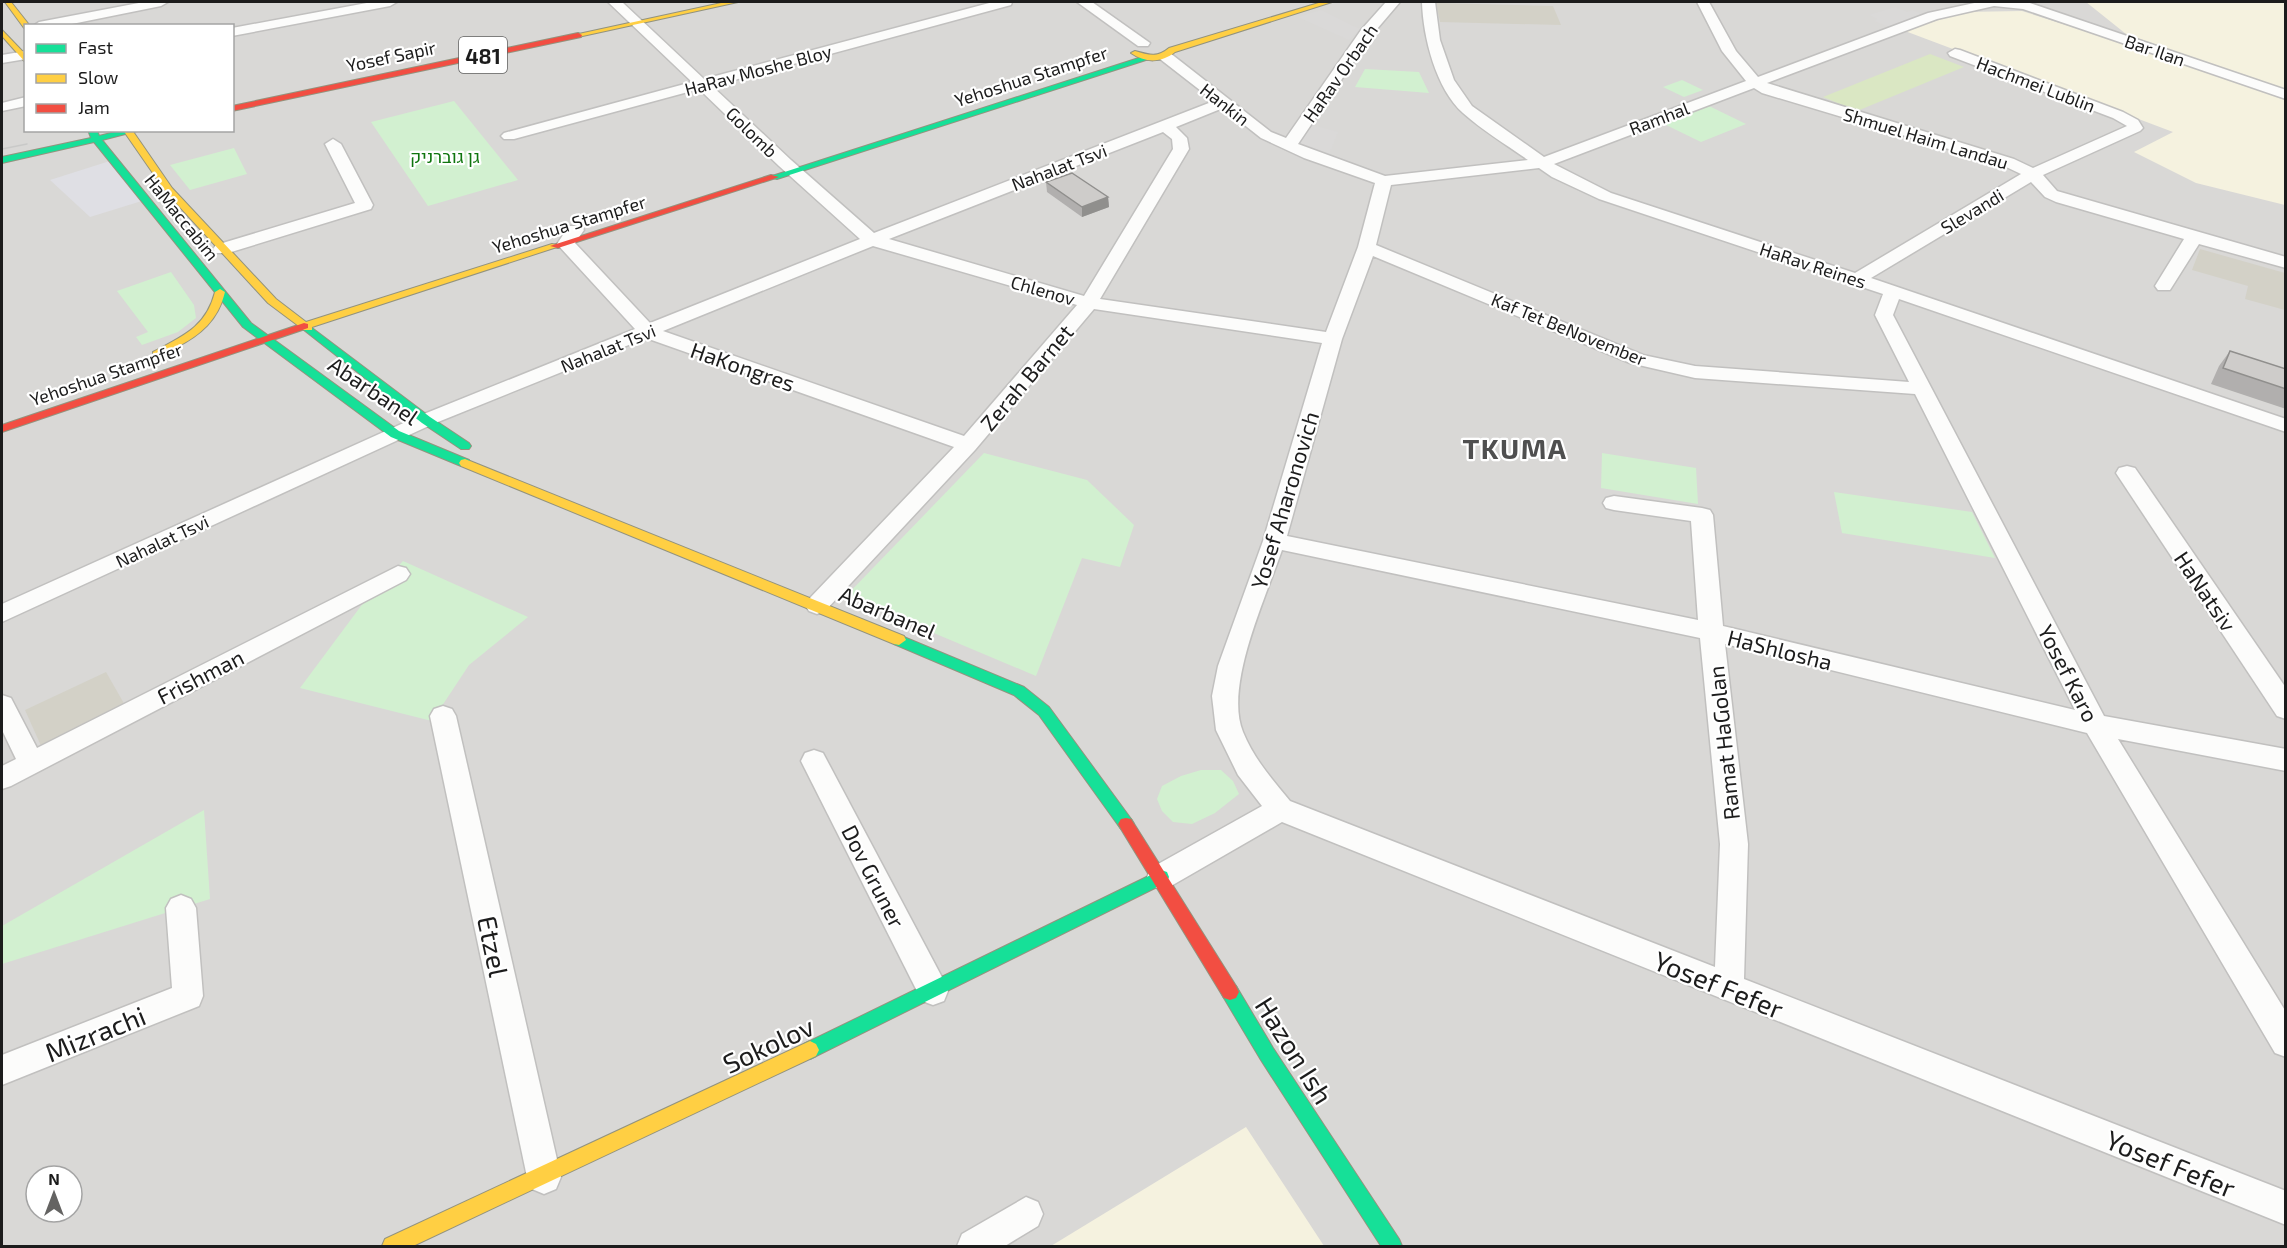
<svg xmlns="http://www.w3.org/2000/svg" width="2287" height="1248" viewBox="0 0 2287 1248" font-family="'Exo 2',Heebo,sans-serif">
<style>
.residential{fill:#d9d8d6;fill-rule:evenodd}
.education{fill:#f5f2df}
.construction{fill:#d3d1c7}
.grass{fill:#dae7c3}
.park{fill:#d2f0d0}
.parking{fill:#dad9d8}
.plaza{fill:#dfdfe4}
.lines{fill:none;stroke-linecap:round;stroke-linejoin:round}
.street-casing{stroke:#c1c0bf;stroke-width:3}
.fast-casing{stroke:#93937e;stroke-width:2}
.slow-casing{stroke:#93937e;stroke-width:2}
.jam-casing{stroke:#93937e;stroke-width:2}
.street{fill:#fcfcfb;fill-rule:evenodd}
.fast{fill:#16e098;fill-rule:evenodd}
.slow{fill:#ffcf43;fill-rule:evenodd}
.jam{fill:#f24e42;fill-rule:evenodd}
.tram{stroke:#c9c9c8;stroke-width:1.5}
.wall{fill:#b1afae}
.shaded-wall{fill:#908f8d}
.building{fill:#ceccca;stroke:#908f8d;stroke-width:1.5}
.labels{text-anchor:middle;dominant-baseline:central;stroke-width:4.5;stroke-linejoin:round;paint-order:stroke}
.far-street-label{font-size:18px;fill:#1c1c1c;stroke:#fff}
.far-park-label{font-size:18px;fill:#0f750e;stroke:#fff}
.shield{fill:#fff;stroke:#606060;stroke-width:1.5}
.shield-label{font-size:21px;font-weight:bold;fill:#1c1c1c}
.street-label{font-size:22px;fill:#1c1c1c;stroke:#fff}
.near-street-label{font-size:27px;fill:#1c1c1c;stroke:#fff}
.district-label{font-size:28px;font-weight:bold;letter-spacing:1.5px;fill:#4f4f4f;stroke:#fff}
</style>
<rect width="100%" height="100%" fill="#eae8e5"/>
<path class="residential" d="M2,2H2285V1246H2ZM26,26H232V130H26ZM36,1176H72V1212H36Z"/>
<g class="education">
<path d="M2086,2H2285V90L2126,34Z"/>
<path d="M2022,11L2214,72L2285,98V205L2196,183L2134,152L2173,132L1905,31L1963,12Z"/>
<path d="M1246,1127L1324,1246H1051Z"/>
</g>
<g class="construction">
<path d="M1436,3L1553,6L1561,25L1440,22Z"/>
<path d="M2200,249L2285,273V310L2245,299L2248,286L2192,270Z"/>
<path d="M106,672L126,707L42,748L25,710Z"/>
</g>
<path class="grass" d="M1930,54L1964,67L1857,111L1823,97Z"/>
<g class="park">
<path d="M1365,69L1419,72L1429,93L1355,87Z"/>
<path d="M1682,80L1703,90L1684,97L1663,87Z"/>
<path d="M454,101L518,180L428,206L371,122Z"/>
<path d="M1709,106L1746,124L1701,142L1664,124Z"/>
<path d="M234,148L247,174L190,190L170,165Z"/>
<path d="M171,272L194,305L196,318L178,332L142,345L136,337L148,332L117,291Z"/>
<path d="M984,453L1087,480L1134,525L1120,567L1082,558L1036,676L846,596Z"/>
<path d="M1602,453L1696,468L1698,504L1601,488Z"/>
<path d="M1834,492L1972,512L1995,558L1842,533Z"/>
<path d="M403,561L528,617L469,665L432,721L300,688L361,606Z"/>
<path d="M1201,770H1221L1233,781L1239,794L1215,813L1192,824L1173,822L1162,811L1157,799L1162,786L1181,776Z"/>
<path d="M204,810L210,899L2,964V926Z"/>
</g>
<g class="parking">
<path d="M1895,7L1907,12L1912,10L1930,18L1894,29L1874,21L1877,19L1869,15Z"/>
<path d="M1321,10L1351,25L1361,29L1349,40L1298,17Z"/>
<path d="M1309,124L1338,132L1328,157L1297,147Z"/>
</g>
<path class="plaza" d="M113,160L145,200L90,217L50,180Z"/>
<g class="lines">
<g class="street-casing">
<g id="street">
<path d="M144,2H168L161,6L62,26H33L39,22Z"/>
<path d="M372,2H397L390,6L232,36V28Z"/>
<path d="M608,2H622L704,79L993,2H1012L1011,5L712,86L791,160L874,233L1214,101L1160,59L1158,56L1165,52L1170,53L1271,132L1286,138L1361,30L1386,2H1400L1371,36L1298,144L1385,176L1528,160C1507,145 1483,131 1463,113C1436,89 1423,37 1422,2H1435L1440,40L1454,80L1472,106L1544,157L1746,81L1722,51L1697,2H1709L1736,51L1758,77L1928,13L1979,2H2027L2286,90V99L2023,9L1994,6L1937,19L1767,83L2014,159L2033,168L2127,126L2113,118L1950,56L1948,53L1955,49L1960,50L2123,112L2138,120L2143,128L2140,131L2043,175L2057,191L2286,257V268L2199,244L2170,290H2158L2155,286L2184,239L2056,202L2045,197L2031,182L1871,278L2286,419V432L1899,299L1893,315L2104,716L2286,749V771L2118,739L2286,1012V1057L2275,1053L2087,733L1725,644L1748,844L1744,979L2286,1191V1225L1282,822L1171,886L1161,889L1151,886L1147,877L1151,868L1262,806L1238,775L1216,730L1212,696L1218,666L1263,541L1322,343L1094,309L975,450L825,611L817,614L809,611L805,605L809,599L954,447L646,338L433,424L2,622V604L419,416L635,329L557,244L569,226H581L584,230L575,243L650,323L860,239L779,166L699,89L514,139H504L501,136L504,133L692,82ZM1754,88L1762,93L2002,165L2021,174L1855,273L1611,193L1554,164ZM1223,108L1261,138L1304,158L1375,183L1358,247L1326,332L1100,299L1189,149L1187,138L1176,127ZM1163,132L1172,139L1173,149L1084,296L889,239ZM1539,168L1552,177L1599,199L1883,294L1875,315L1909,382L1695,366L1643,355L1376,245L1391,185ZM873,246L1077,305L964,436L663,331ZM1373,256L1630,363L1695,378L1915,394L2075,710L1723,626L1713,515L1710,510L1702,508L1614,496L1606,498L1603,503L1606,508L1614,510L1691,521L1698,620L1287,536L1342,339ZM1282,550L1700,638L1720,844L1715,967L1290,801C1272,779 1254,759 1243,732C1224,686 1266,597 1282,550Z"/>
<path d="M1077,2H1092L1150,43L1148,46H1138Z"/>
<path d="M26,51V59L2,63V55Z"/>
<path d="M26,97V106L2,111V103Z"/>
<path d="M333,139L341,144L373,205L371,209L228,253H216L213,249L216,245L355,203L325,144Z"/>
<path d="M2127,466L2135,468L2286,688V719L2277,716L2116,473L2119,468Z"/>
<path d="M398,566L406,568L410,574L406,580L11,786L2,789V766L16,759L2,730V695L11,698L37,748Z"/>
<path d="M443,706L452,709L456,716L561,1177L556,1189L544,1194L532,1189L527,1177L430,716L434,709Z"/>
<path d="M814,750L823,753L944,981L948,991L944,1001L933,1005L922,1001L801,761L805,753Z"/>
<path d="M181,895L191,899L196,908L203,996L199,1006L2,1085V1055L172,988L166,908L171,899Z"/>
<path d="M1026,1197L1038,1202L1043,1214L1038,1226L1005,1246H957L962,1234Z"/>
</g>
</g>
<g class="fast-casing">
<g id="fast">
<path d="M1145,56L1152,58L777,179L769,177Z"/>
<path d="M88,130H97L99,136L123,130H141L102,140L251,323L399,431L469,460L471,463L469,466H461L391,437L243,327L94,142L2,163V157L91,138Z"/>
<path d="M308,325L430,417L469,443L471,446L469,449H461L422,423L304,330V326Z"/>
<path d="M899,635L1024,687L1049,707L1131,819L1134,824L1131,829L1126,830L1121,829L1039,715L1014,695L894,644L892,640L894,636Z"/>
<path d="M1161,870L1167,872L1169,877L1167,882L816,1056L810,1059L804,1056L801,1050L804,1044Z"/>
<path d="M1230,984L1236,986L1273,1048L1399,1239L1402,1246H1381L1261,1060L1224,998L1221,992L1224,986Z"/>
</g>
</g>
<g class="slow-casing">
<g id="slow">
<path d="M5,2H11L30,26L24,28Z"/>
<path d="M726,2H738L578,37L574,35Z"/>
<path d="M1322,2H1332L1175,52C1162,63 1145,63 1131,53L1135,51C1149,55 1157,58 1169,48Z"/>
<path d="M2,30L26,55V63L2,36Z"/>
<path d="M123,130H132L172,188L276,299L306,322L552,244L560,246L312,327V330H304L268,303L166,192Z"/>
<path d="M220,289L225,292C218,320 201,335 175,348C168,352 162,358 153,356V352C183,336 206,327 215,292Z"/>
<path d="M465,459L904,636L906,640L899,645L894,644L461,466L459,463L461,460Z"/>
<path d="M810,1041L816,1044L819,1050L816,1056L413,1246H382L385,1239Z"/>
</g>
</g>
<g class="jam-casing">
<g id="jam">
<path d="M578,33L582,35L581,37L232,111V106Z"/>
<path d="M771,175L779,177L558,248L550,246Z"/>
<path d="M304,323L308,324V328L2,432V425Z"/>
<path d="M1126,818L1131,819L1236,986L1239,992L1236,998L1230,1000L1224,998L1121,829L1118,824L1121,819Z"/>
</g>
</g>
<use href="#street" class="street"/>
<use href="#fast" class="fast"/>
<use href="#slow" class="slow"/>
<use href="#jam" class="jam"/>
<path class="tram" d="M2,149L27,144"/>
</g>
<g class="wall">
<path d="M1046,182L1108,197L1109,207L1082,217L1047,192Z"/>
<path d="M2230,351L2286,369V409L2211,384L2219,366Z"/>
</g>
<path class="shaded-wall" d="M1108,197L1109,207L1082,217V207Z"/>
<g class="building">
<path d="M1072,173L1108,197L1082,207L1046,182Z"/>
<path d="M2230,351L2286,369V389L2223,368Z"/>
</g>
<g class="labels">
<g class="far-street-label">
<text transform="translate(2155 50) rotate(19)">Bar Ilan</text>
<text transform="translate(391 56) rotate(-12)">Yosef Sapir</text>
<text transform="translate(758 70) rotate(-15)">HaRav Moshe Bloy</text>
<text transform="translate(1340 73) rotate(-55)">HaRav Orbach</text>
<text transform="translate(1031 76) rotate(-18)">Yehoshua Stampfer</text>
<text transform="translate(2036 84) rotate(21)">Hachmei Lublin</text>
<text transform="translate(1225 104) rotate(38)">Hankin</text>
<text transform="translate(1659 118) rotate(-21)">Ramhal</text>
<text transform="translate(752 132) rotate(44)">Golomb</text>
<text transform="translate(1926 138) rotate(17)">Shmuel Haim Landau</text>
<text transform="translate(1059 167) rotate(-21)">Nahalat Tsvi</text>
<text transform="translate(1972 211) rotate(-31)">Slevandi</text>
<text transform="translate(182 217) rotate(51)">HaMaccabim</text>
<text transform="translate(569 224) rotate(-17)">Yehoshua Stampfer</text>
<text transform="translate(1813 265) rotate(18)">HaRav Reines</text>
<text transform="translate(1043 290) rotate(16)">Chlenov</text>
<text transform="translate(1569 329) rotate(22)">Kaf Tet BeNovember</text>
<text transform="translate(608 348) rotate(-22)">Nahalat Tsvi</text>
<text transform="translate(106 374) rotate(-19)">Yehoshua Stampfer</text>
<text transform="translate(162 541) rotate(-25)">Nahalat Tsvi</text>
</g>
<g class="far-park-label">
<text x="445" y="156">גן גוברניק</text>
</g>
<rect class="shield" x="459" y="37" width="48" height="36" rx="4.5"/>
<g class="shield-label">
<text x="483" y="55">481</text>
</g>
<g class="street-label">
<text transform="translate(743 366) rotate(19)">HaKongres</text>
<text transform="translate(1026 377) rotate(-50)">Zerah Barnet</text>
<text transform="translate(374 390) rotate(34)">Abarbanel</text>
<text transform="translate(1284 500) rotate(-73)">Yosef Aharonovich</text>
<text transform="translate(2206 591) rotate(56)">HaNatsiv</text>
<text transform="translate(888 612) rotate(23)">Abarbanel</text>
<text transform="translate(1780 649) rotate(14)">HaShlosha</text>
<text transform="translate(2069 673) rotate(63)">Yosef Karo</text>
<text transform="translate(200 676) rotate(-27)">Frishman</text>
<text transform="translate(1723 743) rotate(-96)">Ramat HaGolan</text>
<text transform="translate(874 876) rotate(63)">Dov Gruner</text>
</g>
<g class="near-street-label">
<text transform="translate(494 946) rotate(78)">Etzel</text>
<text transform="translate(1719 984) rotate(22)">Yosef Fefer</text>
<text transform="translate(95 1033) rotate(-22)">Mizrachi</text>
<text transform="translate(768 1044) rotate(-25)">Sokolov</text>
<text transform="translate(1295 1050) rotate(58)">Hazon Ish</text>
<text transform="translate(2171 1163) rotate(22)">Yosef Fefer</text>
</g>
<g class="district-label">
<text x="1515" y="448">TKUMA</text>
</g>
</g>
<rect width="2287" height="1248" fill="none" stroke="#1c1c1c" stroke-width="6"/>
<rect x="24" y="24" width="210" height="108" fill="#ffffff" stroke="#a4a4a4" stroke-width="1.5"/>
<rect x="36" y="44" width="30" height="9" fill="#16e098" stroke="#a4a4a4" stroke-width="1.5"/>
<text x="78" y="54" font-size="18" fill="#1c1c1c">Fast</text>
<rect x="36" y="74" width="30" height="9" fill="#ffcf43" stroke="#a4a4a4" stroke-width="1.5"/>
<text x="78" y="84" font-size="18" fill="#1c1c1c">Slow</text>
<rect x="36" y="104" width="30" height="9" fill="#f24e42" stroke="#a4a4a4" stroke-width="1.5"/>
<text x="78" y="114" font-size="18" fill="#1c1c1c">Jam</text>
<g transform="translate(54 1194)"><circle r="28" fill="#ffffff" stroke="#a4a4a4" stroke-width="1.5"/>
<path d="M0-4.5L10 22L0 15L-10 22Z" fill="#646362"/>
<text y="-9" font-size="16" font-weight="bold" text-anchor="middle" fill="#1c1c1c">N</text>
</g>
</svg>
